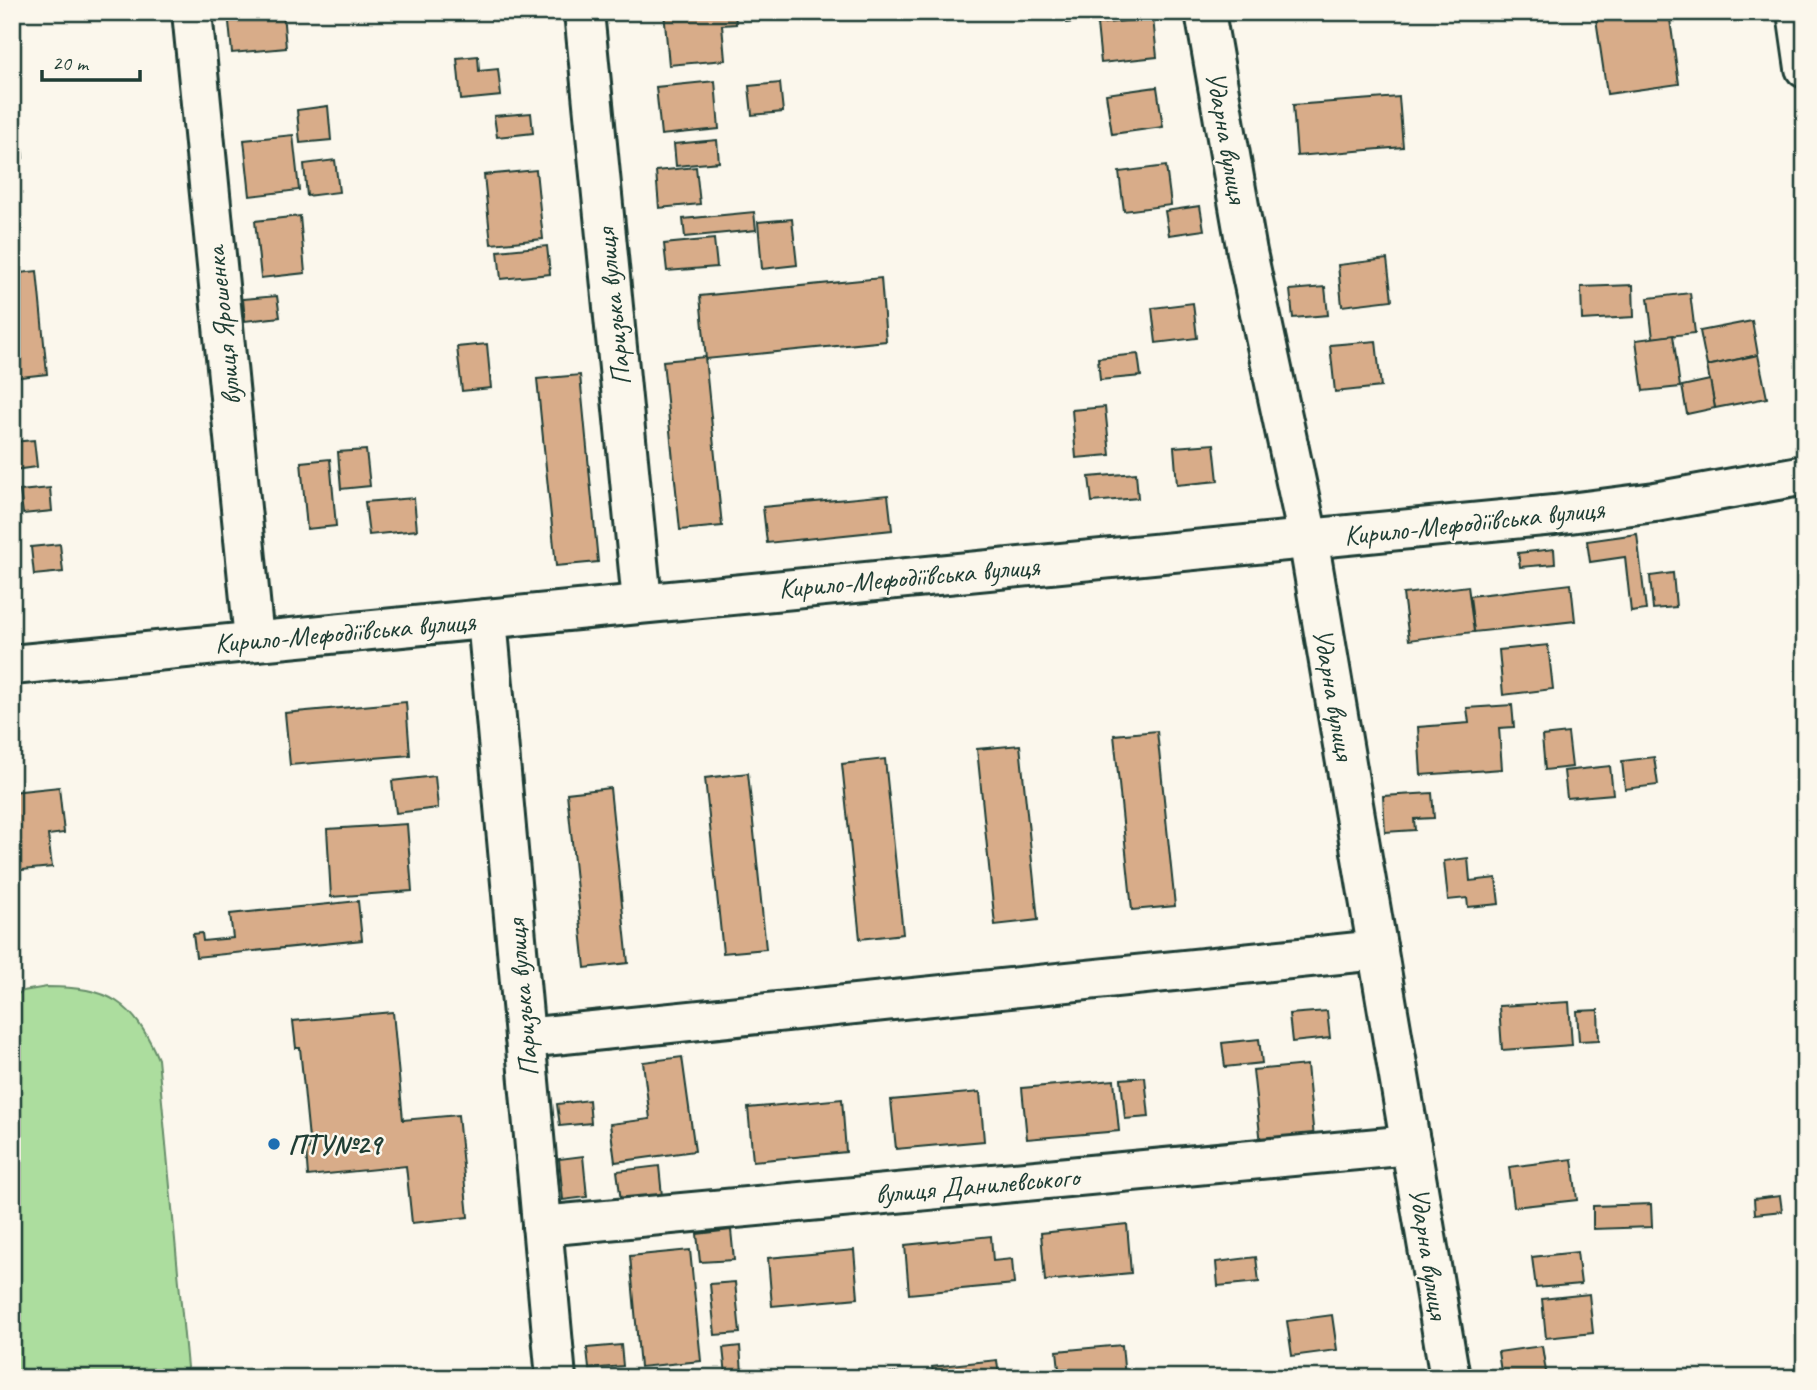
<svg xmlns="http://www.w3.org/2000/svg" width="1817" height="1390" viewBox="0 0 1817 1390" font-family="Caveat,sans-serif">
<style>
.pitch{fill:#acdd9e;stroke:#668d69;stroke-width:2}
.building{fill:#d8ac89;stroke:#1f3d34;stroke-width:2}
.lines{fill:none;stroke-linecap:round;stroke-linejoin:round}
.minor-casing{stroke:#1f3d34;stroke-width:44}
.minor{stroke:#fbf7ec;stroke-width:38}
.poi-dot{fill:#1f6fb2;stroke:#fbf7ec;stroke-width:2.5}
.labels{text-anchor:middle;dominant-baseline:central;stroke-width:5;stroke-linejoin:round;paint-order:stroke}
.street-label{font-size:28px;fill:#1f3d34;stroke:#fbf7ec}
.poi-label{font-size:28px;font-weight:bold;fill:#1f3d34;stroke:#fbf7ec;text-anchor:start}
</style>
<rect width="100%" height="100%" fill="#fbf7ec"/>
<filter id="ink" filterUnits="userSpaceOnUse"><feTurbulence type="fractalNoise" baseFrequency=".0143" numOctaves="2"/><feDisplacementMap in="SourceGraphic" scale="14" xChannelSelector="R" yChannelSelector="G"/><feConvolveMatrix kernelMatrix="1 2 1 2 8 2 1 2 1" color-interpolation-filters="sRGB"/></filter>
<g filter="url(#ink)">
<path class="pitch" d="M47,987C108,987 134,1001 158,1059L188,1378H14L12,997L23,991Z"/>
<g class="building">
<path d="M228,12H283L286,48L232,53Z"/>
<path d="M494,12H541L542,15L495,20Z"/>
<path d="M664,12H735L736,24L722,25L725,60L669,65Z"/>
<path d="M1066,12H1082L1083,21L1067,23Z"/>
<path d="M1595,12H1669L1679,84L1607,94Z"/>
<path d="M1153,18L1157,57L1101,63L1097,24Z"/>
<path d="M478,56L479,71L498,69L501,96L461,100L457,58Z"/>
<path d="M715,81L719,129L661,135L656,87Z"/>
<path d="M780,83L783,112L752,115L749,86Z"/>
<path d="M1157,87L1163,127L1112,134L1106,94Z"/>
<path d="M1399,97L1403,147L1297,156L1293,105Z"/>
<path d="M328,106L331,140L300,143L297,110Z"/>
<path d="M531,113L533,133L497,137L494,116Z"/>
<path d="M20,126L23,158L12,159V127Z"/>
<path d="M293,135L299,190L250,196L244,140Z"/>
<path d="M717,140L719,162L676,166L674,144Z"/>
<path d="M335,160L339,192L307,196L304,164Z"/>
<path d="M1166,166L1171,205L1124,211L1119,172Z"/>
<path d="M696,167L700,204L659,208L656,171Z"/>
<path d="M536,170L543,239L491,244L484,175Z"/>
<path d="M1200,206L1204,230L1169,235L1165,211Z"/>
<path d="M754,212L756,230L685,237L683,219Z"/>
<path d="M300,216L305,273L261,278L255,221Z"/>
<path d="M792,219L797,265L762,269L758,222Z"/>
<path d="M714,239L717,267L667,271L664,244Z"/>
<path d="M547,246L550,274L501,279L498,251Z"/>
<path d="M1387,259L1392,300L1342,306L1338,265Z"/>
<path d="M37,271L47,374L12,378V274Z"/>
<path d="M881,278L886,341L706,359L700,296Z"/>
<path d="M1633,285L1634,317L1582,320L1581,287Z"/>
<path d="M1325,287L1328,315L1293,318L1290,290Z"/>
<path d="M1690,293L1695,333L1653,338L1648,298Z"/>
<path d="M277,296L280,317L245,321L243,299Z"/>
<path d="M1193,303L1197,338L1156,343L1152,308Z"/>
<path d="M1752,321L1758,355L1707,366L1700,331Z"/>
<path d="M1673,335L1680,387L1643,391L1636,340Z"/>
<path d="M1376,341L1381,387L1335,392L1330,345Z"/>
<path d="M487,344L491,388L462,391L457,347Z"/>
<path d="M1138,354L1141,376L1100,380L1098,358Z"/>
<path d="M1758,355L1767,398L1715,408L1707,366Z"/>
<path d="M705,357L722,526L680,530L663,361Z"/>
<path d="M580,375L598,562L556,566L537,379Z"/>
<path d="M1710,380L1715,408L1687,414L1682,386Z"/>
<path d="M1105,407L1110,455L1076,458L1072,410Z"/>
<path d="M34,440L37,467L13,470L12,442Z"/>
<path d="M1214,444L1218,481L1177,485L1174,447Z"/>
<path d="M366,450L370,486L341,489L338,452Z"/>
<path d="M330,459L336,526L307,529L301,462Z"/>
<path d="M1136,473L1138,498L1092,502L1089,477Z"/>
<path d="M50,488L52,511L23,514L20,491Z"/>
<path d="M888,495L892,530L767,543L763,507Z"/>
<path d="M414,498L417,530L369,535L365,502Z"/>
<path d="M1637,534L1646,610L1631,612L1625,557L1590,562L1587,541Z"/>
<path d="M60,544L63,572L34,575L31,547Z"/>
<path d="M1554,549L1555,564L1520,567L1518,553Z"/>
<path d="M1673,573L1676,607L1653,609L1650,576Z"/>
<path d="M1571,584L1575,621L1474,632L1470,596Z"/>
<path d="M1468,586L1474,632L1409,640L1403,594Z"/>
<path d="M1548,645L1553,689L1503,695L1499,650Z"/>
<path d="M406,702L410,755L290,765L285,713Z"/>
<path d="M1512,705L1514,727L1499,728L1502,769L1421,775L1418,727L1469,723L1467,708Z"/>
<path d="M1157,731L1175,906L1132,910L1114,735Z"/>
<path d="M1568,733L1572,767L1545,770L1542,736Z"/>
<path d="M1020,745L1038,920L995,925L977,749Z"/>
<path d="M1654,757L1658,785L1625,789L1622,761Z"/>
<path d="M885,759L903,934L860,939L842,764Z"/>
<path d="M1610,766L1613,794L1567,798L1564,771Z"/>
<path d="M748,773L766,949L723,953L705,778Z"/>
<path d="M435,776L438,808L396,813L392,781Z"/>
<path d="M59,787L64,833L48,835L52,867L12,871V792Z"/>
<path d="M610,788L628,963L585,968L567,793Z"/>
<path d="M1432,793L1434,818L1414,819L1415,830L1385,832L1383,796Z"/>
<path d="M407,824L412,891L331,897L327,829Z"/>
<path d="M1468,858L1470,881L1496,878L1499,904L1468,907L1467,898L1448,900L1444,861Z"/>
<path d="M358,901L362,940L196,957L193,934L202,933L203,941L233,938L230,914Z"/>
<path d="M1569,1002L1572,1045L1502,1050L1499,1006Z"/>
<path d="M1598,1010L1599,1040L1579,1041L1577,1011Z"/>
<path d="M1327,1011L1330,1038L1292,1042L1289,1014Z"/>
<path d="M393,1012L403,1120L458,1115L468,1217L412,1223L406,1166L308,1176L306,1150L310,1149L300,1048H296L293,1021Z"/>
<path d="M1259,1039L1262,1063L1225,1067L1222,1043Z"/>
<path d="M682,1057L695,1151L615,1162L610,1124L650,1119L643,1062Z"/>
<path d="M1307,1065L1314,1138L1261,1144L1253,1070Z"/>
<path d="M1145,1077L1149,1117L1125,1119L1121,1079Z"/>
<path d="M1114,1080L1119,1131L1027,1139L1022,1088Z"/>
<path d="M980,1092L984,1141L896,1149L891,1100Z"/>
<path d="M842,1099L846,1152L753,1161L748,1108Z"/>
<path d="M589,1100L591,1123L560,1126L557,1104Z"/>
<path d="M583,1156L587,1197L563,1200L559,1159Z"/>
<path d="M1572,1159L1577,1200L1514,1207L1509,1167Z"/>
<path d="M659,1166L662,1196L621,1201L617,1171Z"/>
<path d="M1780,1196L1782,1211L1755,1214L1754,1199Z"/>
<path d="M1651,1204L1652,1227L1593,1229V1206Z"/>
<path d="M1127,1224L1131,1273L1045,1281L1041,1233Z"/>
<path d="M731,1230L734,1260L700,1262L697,1234Z"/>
<path d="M991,1236L993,1261L1012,1259L1014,1284L909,1294L905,1245Z"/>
<path d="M690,1250L701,1361L640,1367L630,1256Z"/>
<path d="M854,1250L858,1298L772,1306L768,1258Z"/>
<path d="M1577,1252L1581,1284L1536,1288L1532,1257Z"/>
<path d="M1256,1257L1259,1282L1218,1286L1216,1262Z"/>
<path d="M735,1282L740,1333L715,1335L710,1284Z"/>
<path d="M1589,1294L1593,1333L1546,1338L1542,1299Z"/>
<path d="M1332,1315L1337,1350L1292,1356L1287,1321Z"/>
<path d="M621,1345L623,1366L589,1369L587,1348Z"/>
<path d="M1122,1345L1125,1378H1060L1057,1351Z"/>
<path d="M740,1346L742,1373L726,1375L723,1348Z"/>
<path d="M1542,1346L1547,1378H1502L1498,1352Z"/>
<path d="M997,1360L999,1378H934L932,1367Z"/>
<path d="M485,1369L486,1378H398Z"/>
<path d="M898,1373V1378H859V1376Z"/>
</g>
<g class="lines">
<g class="minor-casing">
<g id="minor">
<path d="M192,12L254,640"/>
<path d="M584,12L642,602"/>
<path d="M1205,12L1247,252L1308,538L1450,1378"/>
<path d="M1797,12L1805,68"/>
<path d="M487,619L556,1378"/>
<path d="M12,665L1554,515L1655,502L1805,475"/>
<path d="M525,1038L1378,950"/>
<path d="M542,1226L1411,1145"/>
</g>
</g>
<use href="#minor" class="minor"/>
</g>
</g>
<circle class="poi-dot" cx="274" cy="1144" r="7"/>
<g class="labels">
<g class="street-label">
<text transform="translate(1227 137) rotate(80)">Ударна вулиця</text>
<text transform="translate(613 307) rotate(-96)">Паризька вулиця</text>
<text transform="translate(223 326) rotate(-96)">вулиця Ярошенка</text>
<text transform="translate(1474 522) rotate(-6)">Кирило-Мефодіївська вулиця</text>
<text transform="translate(909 577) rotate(-5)">Кирило-Мефодіївська вулиця</text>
<text transform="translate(345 632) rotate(-5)">Кирило-Мефодіївська вулиця</text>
<text transform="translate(1334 694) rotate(80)">Ударна вулиця</text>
<text transform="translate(522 998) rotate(-95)">Паризька вулиця</text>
<text transform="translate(977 1185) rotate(-5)">вулиця Данилевського</text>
<text transform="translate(1429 1253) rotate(81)">Ударна вулиця</text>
</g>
<g class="poi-label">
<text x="288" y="1144">ПТУ№29</text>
</g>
</g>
<rect width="1817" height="1390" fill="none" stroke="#fbf7ec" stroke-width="42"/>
<rect x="21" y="21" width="1775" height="1348" fill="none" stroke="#1f3d34" stroke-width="2.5" filter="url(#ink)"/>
<path d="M42 70v10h98v-10" fill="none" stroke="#1f3d34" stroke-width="3.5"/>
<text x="52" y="70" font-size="21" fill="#1f3d34" stroke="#fbf7ec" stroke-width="5" paint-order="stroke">20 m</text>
</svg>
